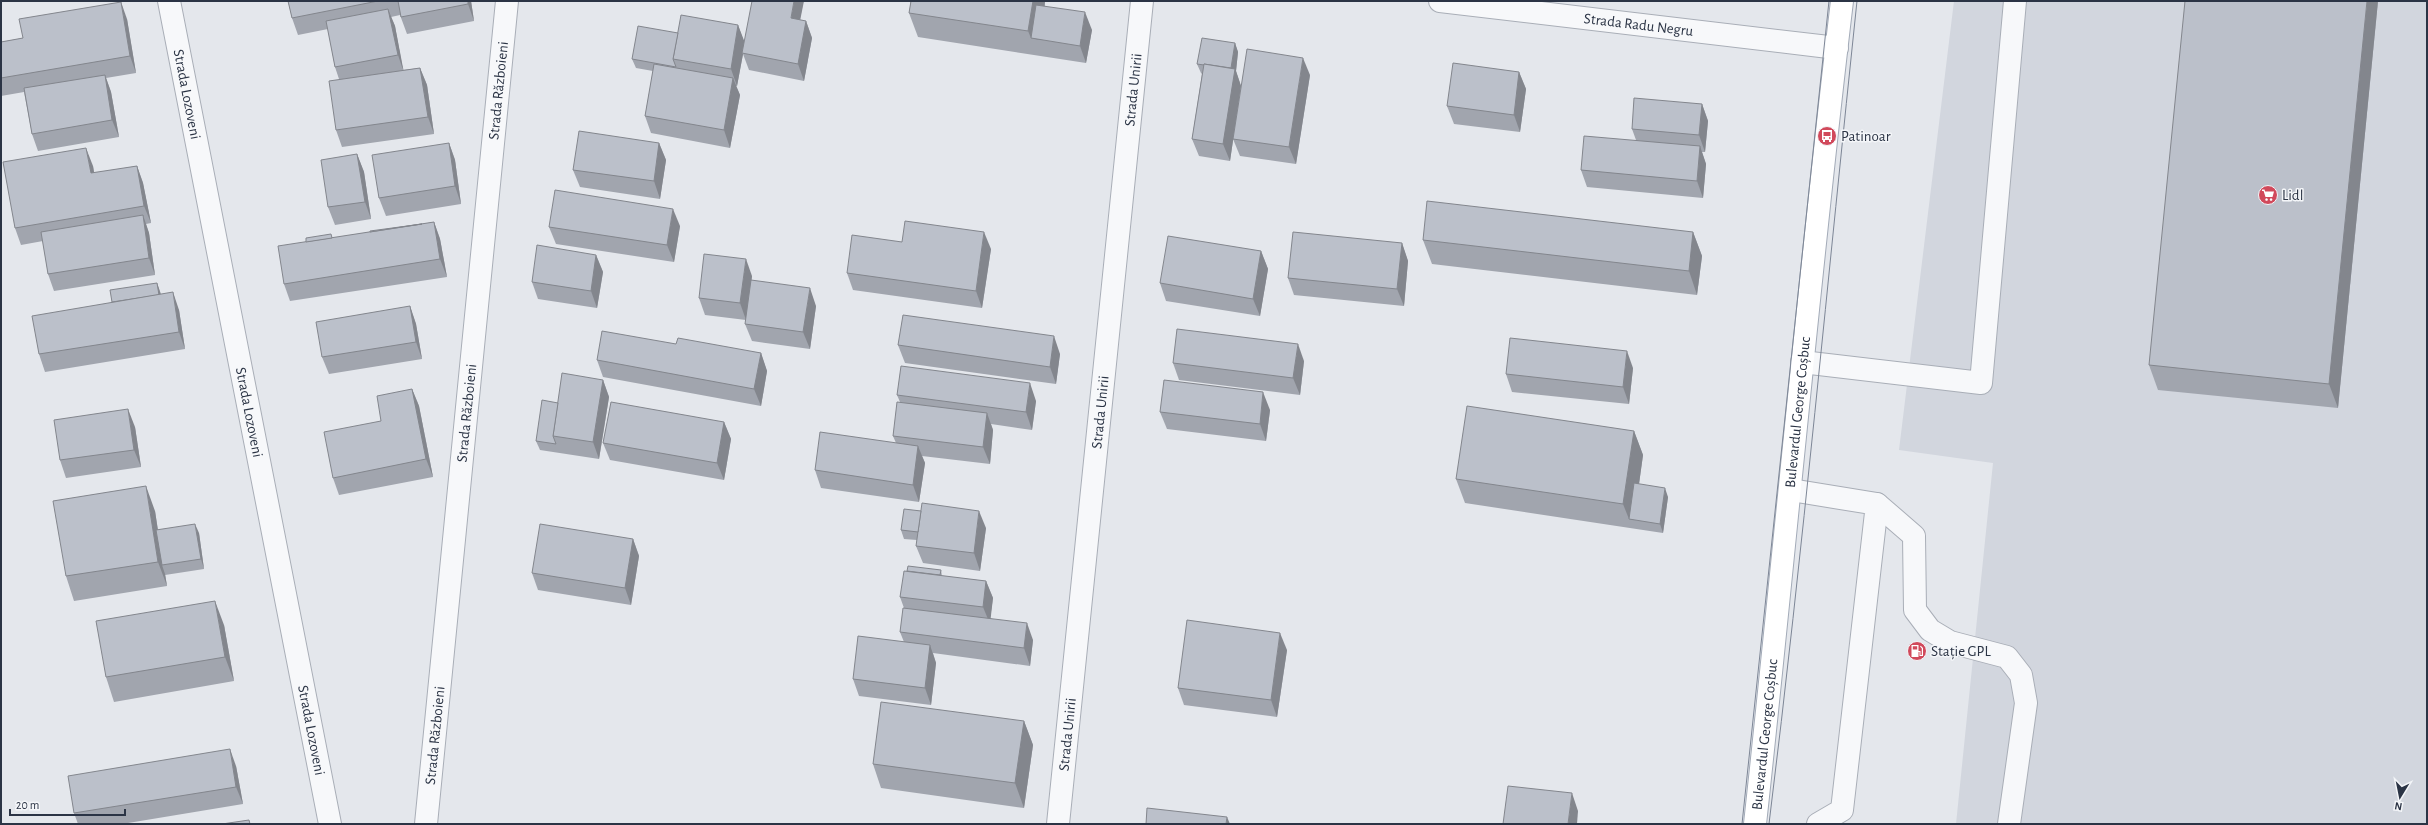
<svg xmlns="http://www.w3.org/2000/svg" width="2428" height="825" viewBox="0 0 2428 825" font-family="'Alegreya Sans',sans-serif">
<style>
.built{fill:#d2d6de}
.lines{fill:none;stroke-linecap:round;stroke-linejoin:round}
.minor-casing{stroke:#a9aeb7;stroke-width:24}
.major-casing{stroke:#a3abb8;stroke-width:24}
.minor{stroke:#f7f8fa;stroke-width:22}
.major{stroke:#fff;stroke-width:22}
.tram{stroke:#7d8696;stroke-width:1}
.wall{fill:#a1a5ae}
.shaded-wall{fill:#83868d}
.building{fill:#bbc0ca;stroke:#83868d}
.labels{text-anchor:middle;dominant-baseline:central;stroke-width:3;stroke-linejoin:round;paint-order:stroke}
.street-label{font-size:15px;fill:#2b3445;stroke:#f4f6f9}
.poi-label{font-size:15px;fill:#2b3445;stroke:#f4f6f9;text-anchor:start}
</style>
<rect width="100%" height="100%" fill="#e4e7ec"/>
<path class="built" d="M1954,1H2427V824H1956L1993,463L1899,450Z"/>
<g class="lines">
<g class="minor-casing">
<g id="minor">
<path id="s1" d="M169,1L330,824"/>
<path id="s2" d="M1440,1L1837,48"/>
<path d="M1802,362L1981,383L2015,1"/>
<path d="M1791,490L1877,504L1842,810L1818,824"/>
<path d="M1877,504L1914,536L1915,610L1930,630L1950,642L2007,657L2021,675L2026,703L2009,824"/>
<path id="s3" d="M426,824L507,1"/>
<path id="s4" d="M1058,824L1142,1"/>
</g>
</g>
<g class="major-casing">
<g id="major">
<path id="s5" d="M1755,824C1785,550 1809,275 1842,1"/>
</g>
</g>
<use href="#minor" class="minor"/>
<use href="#major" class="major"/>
<g class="tram">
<path d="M1742,824L1829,1"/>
<path d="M1769,824C1803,550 1828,275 1857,1"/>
</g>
</g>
<g class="wall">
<path d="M288,1H471L474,21L407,34L400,15L391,17L395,26L403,70L420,68L427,85L434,134L342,147L336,130L339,79L335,67L328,29L298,35L292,18Z"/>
<path d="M911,1H1045V6L1092,30L1086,63L918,37L909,13Z"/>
<path d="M2378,1L2338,408L2158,390L2149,365Z"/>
<path d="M127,19L136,73L106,78L111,92L119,137L38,151L32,134L24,92L1,96V42Z"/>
<path d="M800,20L806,21L812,38L804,81L749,70L743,54L737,86H736L740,95L730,148L651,133L645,116L653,71L636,68L632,59L678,33L738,25L744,42Z"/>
<path d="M1235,43L1238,52L1236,71L1241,86L1230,161L1199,156L1192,139L1202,74L1201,73L1197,64Z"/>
<path d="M1519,72L1526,89L1520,132L1454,124L1447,106Z"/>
<path d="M1310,75L1296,164L1240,156L1233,139Z"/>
<path d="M1702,104L1708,121L1705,152H1702L1706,164L1703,198L1587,187L1581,170L1636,140L1632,129Z"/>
<path d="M449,143L455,160L461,204L386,216L379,198Z"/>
<path d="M659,143L666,160L660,199L580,187L573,170Z"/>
<path d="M357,154L364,172L371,219L335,225L328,207Z"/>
<path d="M93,166L94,173L137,166L143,183L151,223L146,224L149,233L155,275L54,291L48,274L43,241L21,245L15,228Z"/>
<path d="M434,222L440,239L447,277L290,301L284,284L333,238Z"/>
<path d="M680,226L674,262L556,244L549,227Z"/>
<path d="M1693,232L1702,256L1697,295L1432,264L1423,240Z"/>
<path d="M902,242L991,249L982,308L853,290L847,273Z"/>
<path d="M1402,243L1408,261L1404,306L1294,295L1288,278Z"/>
<path d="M1261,251L1268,269L1260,316L1166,301L1160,283Z"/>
<path d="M596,255L603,272L597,308L538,299L532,282Z"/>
<path d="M752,276L746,320L705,315L699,298Z"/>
<path d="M157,283L161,294L179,310L185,349L45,372L39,354L112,302Z"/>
<path d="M410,306L416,324L422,359L329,374L322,357Z"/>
<path d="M816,306L810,349L752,341L745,324Z"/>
<path d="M676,344L761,353L767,371L761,406L603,377L597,360Z"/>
<path d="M898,345L1060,354L1056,384L905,363Z"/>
<path d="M1304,361L1300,395L1179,380L1173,363Z"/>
<path d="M1633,368L1629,404L1512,392L1506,374Z"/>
<path d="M603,380L609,397L599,459L540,450L536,441L558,403Z"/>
<path d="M412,389L419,406L433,477L339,495L333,478L381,421Z"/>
<path d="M897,395L1036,401L1032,430L991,424L993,430L990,464L922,456L925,463L919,502L821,488L815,470L896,443L893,436L900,402Z"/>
<path d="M1270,410L1266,441L1167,429L1160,412Z"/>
<path d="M724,422L731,439L724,480L610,460L603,443Z"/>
<path d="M135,427L141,467L66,478L60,460Z"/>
<path d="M1634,431L1643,455L1639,484L1668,497L1663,533L1465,503L1456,479Z"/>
<path d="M155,511L158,530L199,533L204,569L165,575V574L167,586L74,601L66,576Z"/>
<path d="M986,528L980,571L923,563L916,546L917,540L904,539L901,530Z"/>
<path d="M633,539L639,556L631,605L538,590L532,573Z"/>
<path d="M941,570L942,576L986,581L993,598L990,618L1033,640L1030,666L933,653L936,663L931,705L859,696L853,679L904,642L900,632L904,608L900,597L907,571Z"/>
<path d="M224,625L234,681L114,702L106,677Z"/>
<path d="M1287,650L1277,717L1184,705L1178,688Z"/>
<path d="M1024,721L1033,745L1024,808L881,788L873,764Z"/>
<path d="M236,766L243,804L122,824H78L74,813Z"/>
</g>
<g class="shaded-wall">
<path d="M468,1H471L474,21L468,4Z"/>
<path d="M794,1H804L797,36L791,18Z"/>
<path d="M1033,1H1045L1040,40L1031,38L1028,31Z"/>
<path d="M2367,1H2378L2338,408L2329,384Z"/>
<path d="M121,2L127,19L136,73L130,56Z"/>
<path d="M388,9L395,26L404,73L398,55Z"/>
<path d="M1085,12L1092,30L1086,63L1080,46Z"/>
<path d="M806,21L812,38L804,81L798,64Z"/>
<path d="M738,25L745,43L742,53L743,54L737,86L731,69Z"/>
<path d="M1235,43L1238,52L1236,71L1241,86L1230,161L1223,144L1231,69Z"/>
<path d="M1303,58L1310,75L1296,164L1289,147Z"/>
<path d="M420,68L427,85L434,134L428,117Z"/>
<path d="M1519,72L1526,89L1520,132L1514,115Z"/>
<path d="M105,75L111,92L119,137L112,120Z"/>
<path d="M733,78L740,95L730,148L724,130Z"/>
<path d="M1702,104L1708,121L1705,152L1699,135Z"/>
<path d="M449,143L455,160L461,204L455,186Z"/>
<path d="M659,143L666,160L660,199L654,181Z"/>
<path d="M1700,146L1706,164L1703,198L1697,181Z"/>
<path d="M86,148L93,166L97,191L91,173Z"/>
<path d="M357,154L364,172L371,219L365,202Z"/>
<path d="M137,166L143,183L151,223L144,206Z"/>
<path d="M673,209L680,226L674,262L667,245Z"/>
<path d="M143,215L149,233L155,275L149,258Z"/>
<path d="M434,222L440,239L447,277L440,259Z"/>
<path d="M984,232L991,249L982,308L976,291Z"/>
<path d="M1693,232L1702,256L1697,295L1689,271Z"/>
<path d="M1402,243L1408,261L1404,306L1397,289Z"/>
<path d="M1261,251L1268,269L1260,316L1253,299Z"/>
<path d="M596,255L603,272L597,308L591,291Z"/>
<path d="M746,259L752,276L746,320L740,303Z"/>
<path d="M157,283L160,292L164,312L160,303Z"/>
<path d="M810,288L816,306L810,349L803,332Z"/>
<path d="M173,292L179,310L185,349L179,332Z"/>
<path d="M410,306L416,324L422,359L416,342Z"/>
<path d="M1054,336L1060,354L1056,384L1050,367Z"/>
<path d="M1298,344L1304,361L1300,395L1293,378Z"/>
<path d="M1627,351L1633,368L1629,404L1623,387Z"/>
<path d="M761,353L767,371L761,406L754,389Z"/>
<path d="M603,380L609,397L599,459L593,442Z"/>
<path d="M1030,383L1036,401L1032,430L1026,412Z"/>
<path d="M412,389L419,406L433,477L426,459Z"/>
<path d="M1263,392L1270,410L1266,441L1260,424Z"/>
<path d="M128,409L135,427L141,467L134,450Z"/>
<path d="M987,413L993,430L990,464L983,447Z"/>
<path d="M724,422L731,439L724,480L717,463Z"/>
<path d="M1634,431L1643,455L1634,520L1629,519L1623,504Z"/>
<path d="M918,446L925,463L919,502L913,485Z"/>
<path d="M146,486L155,511L163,565H162L165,574L167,586L158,562Z"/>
<path d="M1665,488L1668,497L1663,533L1660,524Z"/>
<path d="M979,511L986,528L980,571L974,553Z"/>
<path d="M195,524L199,533L204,569L201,559Z"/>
<path d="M633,539L639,556L631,605L625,588Z"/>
<path d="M986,581L993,598L990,624L983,607Z"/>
<path d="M215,601L224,625L234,681L225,657Z"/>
<path d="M1027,623L1033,640L1030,666L1024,648Z"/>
<path d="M1280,633L1287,650L1277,717L1271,700Z"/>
<path d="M930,645L936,663L931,705L925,688Z"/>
<path d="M1024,721L1033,745L1024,808L1015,783Z"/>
<path d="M230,749L236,766L243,804L236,787Z"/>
<path d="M1572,793L1578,811L1577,824H1568Z"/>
<path d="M1227,817L1230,824H1226Z"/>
</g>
<g class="building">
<path d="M288,1H378L292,18Z"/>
<path d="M398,1H468V4L401,17Z"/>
<path d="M752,1H794L791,18L806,21L798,64L742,53Z"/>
<path d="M911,1H1033L1028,31L909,13Z"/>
<path d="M2185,1H2367L2329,384L2149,365Z"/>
<path d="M121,2L130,56L1,78V42L23,38L19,19Z"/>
<path d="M1036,5L1085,12L1080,46L1031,38Z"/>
<path d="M388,9L398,55L335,67L326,21Z"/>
<path d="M681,15L738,25L731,69L673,59Z"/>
<path d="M638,26L678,33L673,59L676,67L632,59Z"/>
<path d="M1202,38L1235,43L1231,68L1204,64V65L1197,64Z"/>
<path d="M1247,49L1303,58L1289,147L1233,139Z"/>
<path d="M1453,63L1519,72L1514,115L1447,106Z"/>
<path d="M654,64L733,78L724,130L645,116Z"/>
<path d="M1204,64L1235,69L1223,144L1192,139Z"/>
<path d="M420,68L428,117L336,130L329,81Z"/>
<path d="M105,75L112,120L32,134L24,88Z"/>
<path d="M1634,98L1702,104L1699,135L1632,129Z"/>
<path d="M579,131L659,143L654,181L573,170Z"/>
<path d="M1584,136L1700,146L1697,181L1581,170Z"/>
<path d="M449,143L455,186L379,198L372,155Z"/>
<path d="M86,148L91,173L137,166L144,206L15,228L3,162Z"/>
<path d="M357,154L365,202L328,207L321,160Z"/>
<path d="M555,190L673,209L667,245L549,227Z"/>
<path d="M1427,201L1693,232L1689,271L1423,240Z"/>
<path d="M143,215L149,258L48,274L41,232Z"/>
<path d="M905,221L984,232L976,291L847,273L852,235L902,242Z"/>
<path d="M434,222L440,259L284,284L278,246Z"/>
<path d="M422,224L370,232V231Z"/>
<path d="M1293,232L1402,243L1397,289L1288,278Z"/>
<path d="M331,234L332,238L306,242V238Z"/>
<path d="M1168,236L1261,251L1253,299L1160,283Z"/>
<path d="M537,245L596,255L591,291L532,282Z"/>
<path d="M704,254L746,259L740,303L699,298Z"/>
<path d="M751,280L810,288L803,332L745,324Z"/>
<path d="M157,283L159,295L112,302L110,290Z"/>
<path d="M173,292L179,332L39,354L32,316Z"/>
<path d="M410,306L416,342L322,357L316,322Z"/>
<path d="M903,315L1054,336L1050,367L898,345Z"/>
<path d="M1177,329L1298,344L1293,378L1173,363Z"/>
<path d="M602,331L676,344L678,338L761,353L754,389L597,360Z"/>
<path d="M1510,338L1627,351L1623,387L1506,374Z"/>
<path d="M901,366L1030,383L1026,412L897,395Z"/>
<path d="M562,373L603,380L593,442L553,436Z"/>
<path d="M1164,380L1263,392L1260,424L1160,412Z"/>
<path d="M412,389L426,459L333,478L324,432L381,421L377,396Z"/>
<path d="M542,400L558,403L553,436L556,444L536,441Z"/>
<path d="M611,402L724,422L717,463L603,443Z"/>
<path d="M897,402L987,413L983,447L893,436Z"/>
<path d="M1467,406L1634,431L1623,504L1456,479Z"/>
<path d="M128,409L134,450L60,460L54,420Z"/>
<path d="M820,432L918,446L913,485L815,470Z"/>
<path d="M1634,483L1665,488L1660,524L1629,519Z"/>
<path d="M146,486L158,562L66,576L53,501Z"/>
<path d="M922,503L979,511L974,553L916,546Z"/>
<path d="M904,509L921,511L918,532L901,530Z"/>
<path d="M195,524L201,559L162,565L156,530Z"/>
<path d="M540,524L633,539L625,588L532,573Z"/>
<path d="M908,566L941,570L940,575L907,571Z"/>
<path d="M904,571L986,581L983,607L900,597Z"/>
<path d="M215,601L225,657L106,677L96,621Z"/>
<path d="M903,608L1027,623L1024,648L900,632Z"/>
<path d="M1187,620L1280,633L1271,700L1178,688Z"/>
<path d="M858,636L930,645L925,688L853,679Z"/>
<path d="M881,702L1024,721L1015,783L873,764Z"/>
<path d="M230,749L236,787L74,813L68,776Z"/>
<path d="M1508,786L1572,793L1568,824H1503Z"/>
<path d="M1147,808L1227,817L1226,824H1146Z"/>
<path d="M249,820L250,824H222Z"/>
</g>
<defs>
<g id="bus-disc" transform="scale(1)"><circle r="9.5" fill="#d1495b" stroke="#f4f6f9"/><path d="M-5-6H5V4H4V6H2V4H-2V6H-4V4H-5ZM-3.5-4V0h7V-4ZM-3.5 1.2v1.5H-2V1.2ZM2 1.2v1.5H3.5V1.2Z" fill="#fff"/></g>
<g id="supermarket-disc" transform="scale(1)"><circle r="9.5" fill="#d1495b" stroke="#f4f6f9"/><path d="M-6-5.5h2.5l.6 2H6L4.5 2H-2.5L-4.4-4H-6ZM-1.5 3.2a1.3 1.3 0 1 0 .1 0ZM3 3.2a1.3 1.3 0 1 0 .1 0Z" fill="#fff"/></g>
<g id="fuel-disc" transform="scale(1)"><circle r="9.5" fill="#d1495b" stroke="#f4f6f9"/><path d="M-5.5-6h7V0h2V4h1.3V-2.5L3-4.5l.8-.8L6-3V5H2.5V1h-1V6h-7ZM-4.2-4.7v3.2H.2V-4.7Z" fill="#fff"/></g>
</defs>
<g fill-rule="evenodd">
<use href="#bus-disc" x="1827" y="136"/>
<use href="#supermarket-disc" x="2268" y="195"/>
<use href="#fuel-disc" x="1917" y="651"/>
</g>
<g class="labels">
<g class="street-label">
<text stroke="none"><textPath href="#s2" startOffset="200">Strada Radu Negru</textPath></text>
<text stroke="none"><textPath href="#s3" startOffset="737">Strada Războieni</textPath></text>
<text stroke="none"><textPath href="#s4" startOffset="738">Strada Unirii</textPath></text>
<text stroke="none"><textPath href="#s1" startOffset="95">Strada Lozoveni</textPath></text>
<text stroke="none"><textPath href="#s1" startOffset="419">Strada Lozoveni</textPath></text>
<text stroke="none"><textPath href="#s3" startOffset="413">Strada Războieni</textPath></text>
<text stroke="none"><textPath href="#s4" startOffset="414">Strada Unirii</textPath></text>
<text stroke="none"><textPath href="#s5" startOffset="414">Bulevardul George Coșbuc</textPath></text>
<text stroke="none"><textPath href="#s1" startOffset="743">Strada Lozoveni</textPath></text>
<text stroke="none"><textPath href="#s3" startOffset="89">Strada Războieni</textPath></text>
<text stroke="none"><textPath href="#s4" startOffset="90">Strada Unirii</textPath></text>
<text stroke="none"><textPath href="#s5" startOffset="90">Bulevardul George Coșbuc</textPath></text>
</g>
<g class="poi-label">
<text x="1841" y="136">Patinoar</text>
<text x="2282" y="195">Lidl</text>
<text x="1931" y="651">Stație GPL</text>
</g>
</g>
<rect width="2428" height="825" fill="none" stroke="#2b3445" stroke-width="4"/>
<g transform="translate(2400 797) rotate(190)" stroke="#f4f6f9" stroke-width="3" paint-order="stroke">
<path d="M0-3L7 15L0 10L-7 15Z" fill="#2b3445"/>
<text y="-6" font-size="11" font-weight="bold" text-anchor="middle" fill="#2b3445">N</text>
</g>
<path d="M10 809v6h115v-6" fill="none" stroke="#2b3445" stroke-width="2"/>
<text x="16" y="809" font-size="12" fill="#2b3445" stroke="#f4f6f9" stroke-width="3" paint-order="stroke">20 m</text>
</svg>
